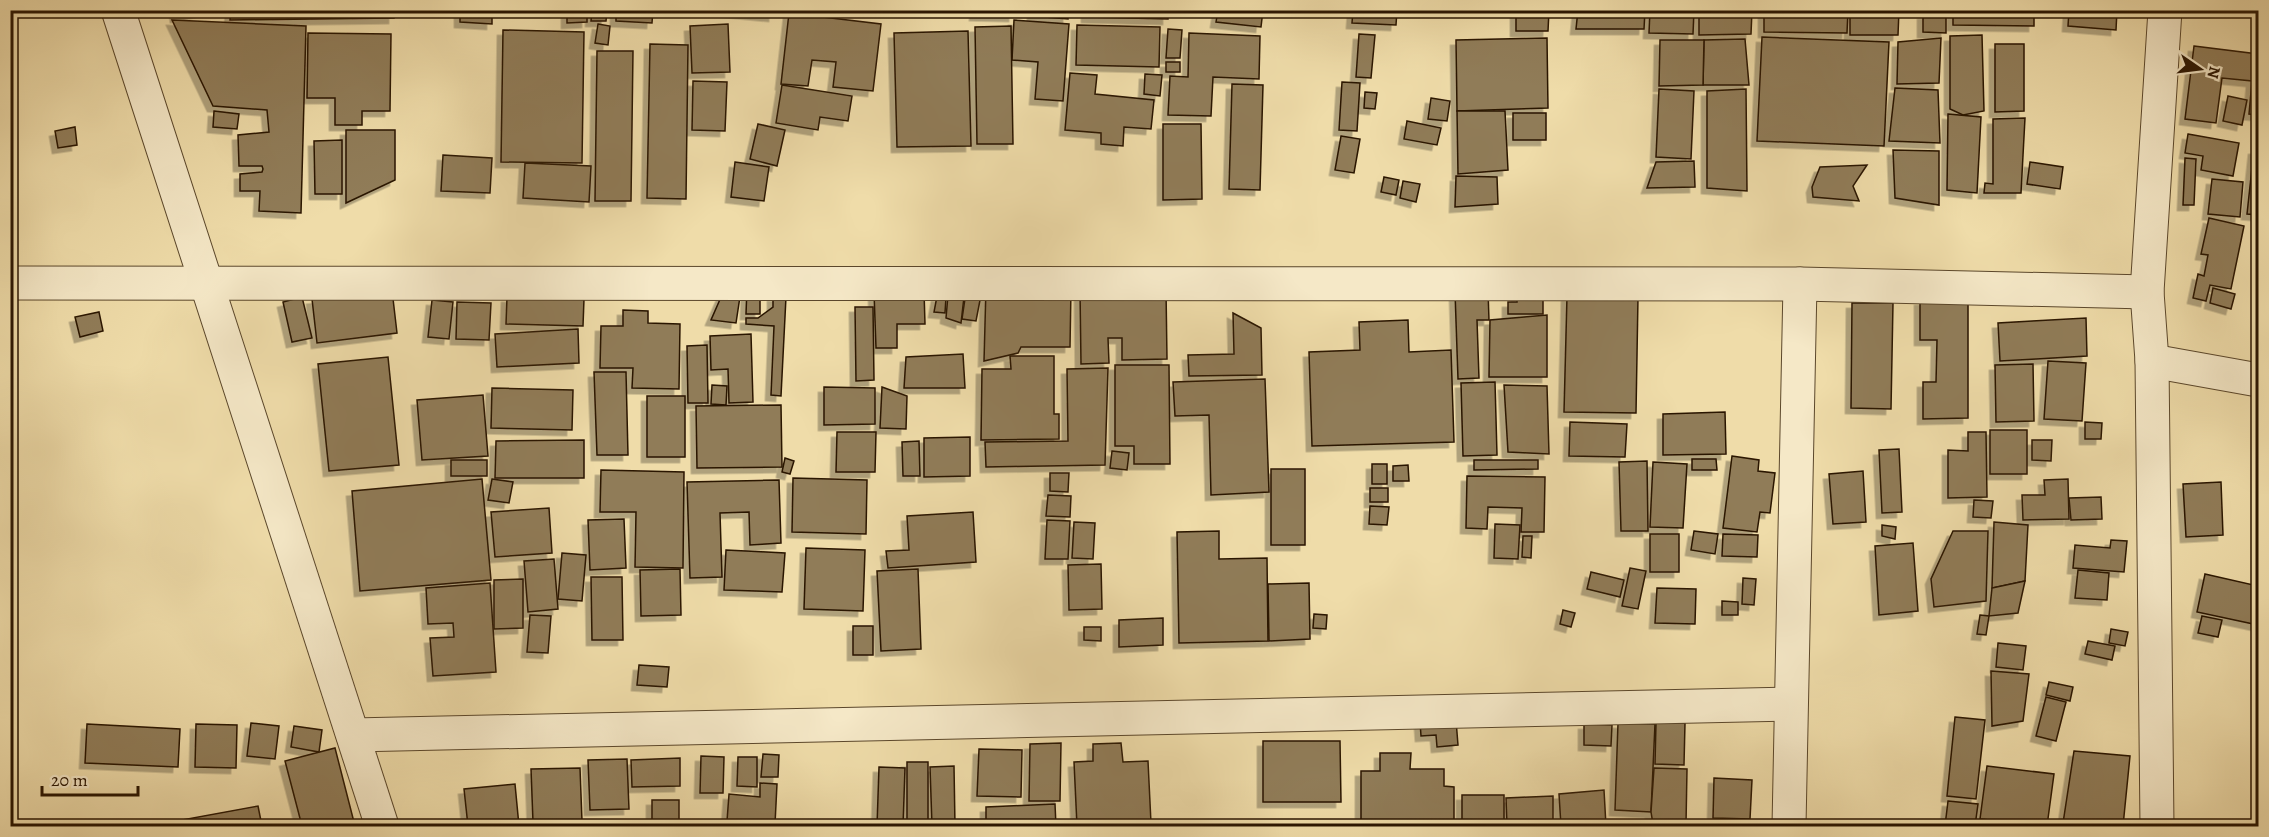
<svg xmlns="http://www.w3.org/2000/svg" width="2269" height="837" viewBox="0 0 2269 837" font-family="Alegreya,serif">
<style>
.building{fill:#907c58;stroke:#2a1501;stroke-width:1.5;filter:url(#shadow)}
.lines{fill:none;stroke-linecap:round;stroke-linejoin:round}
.minor-casing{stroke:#5b472b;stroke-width:35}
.minor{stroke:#f5e8c7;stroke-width:33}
</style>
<defs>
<filter id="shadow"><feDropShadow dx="-5.5" dy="5.5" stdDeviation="0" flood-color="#0004"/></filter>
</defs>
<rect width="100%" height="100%" fill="#efdca9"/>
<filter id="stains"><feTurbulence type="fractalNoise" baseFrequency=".00333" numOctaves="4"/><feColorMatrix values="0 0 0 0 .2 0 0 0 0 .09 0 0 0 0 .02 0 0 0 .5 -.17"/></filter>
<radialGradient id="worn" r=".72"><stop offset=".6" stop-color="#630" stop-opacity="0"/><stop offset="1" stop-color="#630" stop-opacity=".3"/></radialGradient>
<g class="building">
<path d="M175,10H209L176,17Z"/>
<path d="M231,10H394V18L230,20Z"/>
<path d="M460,10H492V24L460,22Z"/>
<path d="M567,10H587V22L567,23Z"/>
<path d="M592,10H607L606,21H591Z"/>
<path d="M616,10H653L652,23L616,21Z"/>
<path d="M712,10H774V16Z"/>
<path d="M976,10H1014V16L975,15Z"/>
<path d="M1033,10H1068V19L1033,16Z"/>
<path d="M1087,10H1168V19L1087,17Z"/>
<path d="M1218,10H1263L1261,27L1216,22Z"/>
<path d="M1353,10H1397L1396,25L1352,23Z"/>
<path d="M1516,10H1549L1548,31H1516Z"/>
<path d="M1578,10H1645L1644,29H1576Z"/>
<path d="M1650,10H1694L1693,34L1649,33Z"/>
<path d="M1699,10H1752L1751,34L1699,35Z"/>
<path d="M1764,10H1848L1847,33L1764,32Z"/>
<path d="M1850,10H1899L1898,35H1850Z"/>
<path d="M1953,10H2034V26L1953,25Z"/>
<path d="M2069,10H2117L2116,30L2068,26Z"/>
<path d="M789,13L881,24L873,91L833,87L836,62L812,60L808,86L781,84Z"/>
<path d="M1923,14H1946V33L1923,32Z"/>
<path d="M172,20L306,26L301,213L259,211L260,191H240V174L262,172L263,169L262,166H239L238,135L269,132L267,110L213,106Z"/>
<path d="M1014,20L1069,24L1063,101L1035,99L1038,62L1012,60Z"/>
<path d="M598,24L610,26L608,45L595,43Z"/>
<path d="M728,24L730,72L692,73L690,26Z"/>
<path d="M1077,25L1160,27L1159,67L1076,65Z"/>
<path d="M1011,26L1013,144H977L975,27Z"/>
<path d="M1168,29L1182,30L1180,58H1166Z"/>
<path d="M503,30L584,32L582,163L501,162Z"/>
<path d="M968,31L971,146L897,147L894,33Z"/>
<path d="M308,33L391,34L390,111H362V125H335V98H307Z"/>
<path d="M1189,33L1260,36L1259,79L1213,77L1211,116L1168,115L1170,76L1188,77Z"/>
<path d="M1359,34L1375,35L1371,78L1356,77Z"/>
<path d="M1982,35L1984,111L1963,115L1950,109V36Z"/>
<path d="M1762,37L1889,42L1884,146L1757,141Z"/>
<path d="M1547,38L1548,108L1457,111L1456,40Z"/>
<path d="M1941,38L1939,83L1897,84L1898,42Z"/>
<path d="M1745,39L1749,85H1703L1704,40Z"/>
<path d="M1660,40H1704L1703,85L1659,86Z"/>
<path d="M650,44L688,45L686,199L647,198Z"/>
<path d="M1995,44H2024V111L1995,112Z"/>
<path d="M2194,46L2258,54V115L2249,114L2252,81L2222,78L2216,123L2185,119Z"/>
<path d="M597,51H633L631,201H595Z"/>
<rect x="1166" y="62" width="14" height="10"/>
<path d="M1070,73L1097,75L1095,94L1154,100L1151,129L1124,127L1123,146L1101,144V133L1065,130Z"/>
<path d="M1145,74L1162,75L1160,96L1144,94Z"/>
<path d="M693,81L727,82L725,131L692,130Z"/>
<path d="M1342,82L1360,83L1357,131L1339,130Z"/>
<path d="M1232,84L1263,85L1260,190L1229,189Z"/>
<path d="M782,85L852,96L848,121L820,117L818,130L776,123Z"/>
<path d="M1895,88L1938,90L1940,143L1889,141Z"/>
<path d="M1659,89L1694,91L1691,159L1656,157Z"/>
<path d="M1746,89L1747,191L1707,188V91Z"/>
<path d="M1365,92L1377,93L1375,109L1364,108Z"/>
<path d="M2228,96L2247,100L2242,125L2223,121Z"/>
<path d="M1431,98L1450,101L1447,121L1428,119Z"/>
<path d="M214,111L239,114L237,129L213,127Z"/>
<path d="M1457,111H1505L1508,170L1458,174Z"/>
<rect x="1513" y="113" width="33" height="27"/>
<path d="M1948,114L1981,117L1977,193L1947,190Z"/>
<path d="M2025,118L2021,193H1984L1985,183L1993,184V119Z"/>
<path d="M1407,121L1441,128L1437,145L1404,139Z"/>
<path d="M758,124L785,130L777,166L750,159Z"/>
<path d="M1163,124H1201L1202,199L1163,200Z"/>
<path d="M75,127L77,145L58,148L55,131Z"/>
<path d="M346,130H395V180L346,203Z"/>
<path d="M2188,134L2239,143L2233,176L2201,170L2203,156L2185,153Z"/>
<path d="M1341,136L1360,139L1354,173L1335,170Z"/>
<path d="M342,140V194H315L314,141Z"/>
<path d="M2254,149H2258V215L2247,214Z"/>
<path d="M1893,150L1939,151V205L1895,198Z"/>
<path d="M443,155L492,158L490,193L441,191Z"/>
<path d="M2185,158L2196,159L2194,205H2183Z"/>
<path d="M1694,161L1695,187L1647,188L1656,162Z"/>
<path d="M735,162L769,167L764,201L731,197Z"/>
<path d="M2030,162L2063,167L2060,189L2027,184Z"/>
<path d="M525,163L591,166L589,202L523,198Z"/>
<path d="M1867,165L1853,186L1859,201L1813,197L1812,187L1820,167Z"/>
<path d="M1456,176L1497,177L1498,204L1455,207Z"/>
<path d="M1384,177L1399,180L1396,195L1381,192Z"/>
<path d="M2212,179L2243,182L2240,217L2208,214Z"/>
<path d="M1403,181L1420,184L1416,202L1400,198Z"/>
<path d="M2209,218L2244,226L2231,289L2210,285L2206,301L2193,298L2198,274L2204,276L2208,255L2201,254Z"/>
<path d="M747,287H760V314H746Z"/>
<path d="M986,287L1071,288L1070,347H1021L1018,353L984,361Z"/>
<path d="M725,288L741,290L736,323L711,320Z"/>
<path d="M2213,288L2235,294L2231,309L2210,303Z"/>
<path d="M1166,289L1167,359L1122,360V338H1108L1109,363L1081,364L1080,291Z"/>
<path d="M392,290L397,333L317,343L312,299Z"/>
<path d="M1488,290L1489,320H1477L1479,378L1458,379L1455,292Z"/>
<path d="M1517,290H1543V314H1508V302H1517Z"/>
<path d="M924,291L925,324H897V348H876L874,292Z"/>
<path d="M966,292L981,295L976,321L962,319Z"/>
<path d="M948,295L964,297L961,323L946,318Z"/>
<path d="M773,296L786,297L781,396L771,395L774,326L746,324V318H758L773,307Z"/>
<path d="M937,296L946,297L945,313L934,312Z"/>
<path d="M1567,296L1638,297L1636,413L1564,412Z"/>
<path d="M302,297L312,338L292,342L283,302Z"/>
<path d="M507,297L584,299L583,326L506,324Z"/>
<path d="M432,300L453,302L449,339L428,337Z"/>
<path d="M1920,300H1968V418L1923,419V382H1936L1937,340H1920Z"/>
<path d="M457,302L491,303L489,340L456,339Z"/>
<path d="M1852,303H1893L1891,409L1851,408Z"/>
<path d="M855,307H873L874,380L856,381Z"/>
<path d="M623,310L648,311V323L680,324L679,389L632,388L633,368H600L601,326H623Z"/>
<path d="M99,312L103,331L80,337L75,317Z"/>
<path d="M1233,313L1261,328L1262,375L1189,376L1188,355L1234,354Z"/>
<path d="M1547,315V377H1489L1490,320Z"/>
<path d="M2086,318L2087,356L2000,361L1998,323Z"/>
<path d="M1408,320L1409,352L1451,350L1454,442L1312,446L1309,352L1360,350L1359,322Z"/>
<path d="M578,329L579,363L497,367L495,334Z"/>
<path d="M751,334L753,402L729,403L728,369L711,370L710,336Z"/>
<path d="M707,345L708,403H688L687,346Z"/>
<path d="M963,354L965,388H904L906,357Z"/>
<path d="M1010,356H1054V414H1059V439L981,440L982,369H1011Z"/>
<path d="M388,357L399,465L329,471L318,364Z"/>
<path d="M2048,361L2086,363L2082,421L2044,419Z"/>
<path d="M2033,364L2034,421L1996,422L1995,365Z"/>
<path d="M1115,365H1169L1170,464H1134V446H1115Z"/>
<path d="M1108,368L1105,465L986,467L985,442L1068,441L1067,369Z"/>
<path d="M594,372H626L628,455H597Z"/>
<path d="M1265,379L1269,492L1211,495L1209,415L1175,416L1173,382Z"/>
<path d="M1495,382L1497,455L1463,456L1461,383Z"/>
<path d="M712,385L727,386L726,405L711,404Z"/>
<path d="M1504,385L1547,386L1549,454L1508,452Z"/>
<path d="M824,387L875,388V424L824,425Z"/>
<path d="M882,387L907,396L906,429L880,428Z"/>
<path d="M492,388L573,390L572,430L491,428Z"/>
<path d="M483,395L488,456L422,460L417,400Z"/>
<rect x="647" y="396" width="38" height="61"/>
<path d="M781,405L782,467L697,468L696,406Z"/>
<path d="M1725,412L1726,454L1663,455V414Z"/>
<path d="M1570,422L1627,424L1625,457L1569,456Z"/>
<path d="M2085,422L2102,423L2101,439H2085Z"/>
<rect x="1990" y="430" width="37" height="44"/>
<path d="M837,432H876L875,472H836Z"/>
<path d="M1968,432H1986L1987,497L1948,498V450L1968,451Z"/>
<path d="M970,437V476L924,477V438Z"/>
<path d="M584,440V478H495L496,441Z"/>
<path d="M2032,440H2052L2051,461L2032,460Z"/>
<path d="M919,441L920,476H903L902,442Z"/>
<path d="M1899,449L1902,512L1882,513L1879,450Z"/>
<path d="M1112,451L1129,453L1127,470L1110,468Z"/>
<path d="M1732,456L1759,460L1758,471L1775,473L1770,513L1760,512L1757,532L1723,528Z"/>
<path d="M785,458L794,461L790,474L782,472Z"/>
<path d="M1692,459H1716L1717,470H1692Z"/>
<rect x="451" y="460" width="36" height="16"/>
<path d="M1474,460H1538V469L1474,470Z"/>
<path d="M1647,461L1648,531H1621L1619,462Z"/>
<path d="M1653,462L1687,464L1683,528L1650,527Z"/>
<rect x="1372" y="464" width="15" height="20"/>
<path d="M1408,465L1409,481H1393V466Z"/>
<rect x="1271" y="469" width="34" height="76"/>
<path d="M601,470L684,472L683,568L635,567L636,512H600Z"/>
<path d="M1863,471L1866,522L1833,524L1829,474Z"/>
<path d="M1050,473H1069L1068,492L1050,491Z"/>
<path d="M1467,476L1545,477L1544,532H1521L1522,508L1488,507L1487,529L1466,528Z"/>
<path d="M793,478L867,480L866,534L792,532Z"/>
<path d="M482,479L491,580L360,591L352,491Z"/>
<path d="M492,479L513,482L509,503L488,500Z"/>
<path d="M2068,479L2069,519L2023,520L2022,495H2045L2044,480Z"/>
<path d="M779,480L781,543L750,545L749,512L720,513L722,577L690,578L687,482Z"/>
<path d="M2221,482L2223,535L2186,537L2183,484Z"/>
<rect x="1370" y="488" width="18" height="14"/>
<path d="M1048,495L1071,496L1070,517L1046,516Z"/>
<path d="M2101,497L2102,519L2071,520L2069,498Z"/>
<path d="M1974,500L1993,501L1991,518L1973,517Z"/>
<path d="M1370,506L1389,507L1387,525L1369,524Z"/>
<path d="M549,508L552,553L495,557L491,512Z"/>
<path d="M973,512L976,562L888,568L886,551L909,550L907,516Z"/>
<path d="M624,519L626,568L590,570L588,520Z"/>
<path d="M1047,520L1070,521L1068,559H1045Z"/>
<path d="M1074,522L1095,523L1093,559L1072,558Z"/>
<path d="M1994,522L2028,525L2025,581L1992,588Z"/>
<path d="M1495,524L1520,525L1518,559L1494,558Z"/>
<path d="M1882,525L1896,527L1895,539L1882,536Z"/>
<path d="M1219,531V559L1267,558L1268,641L1179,643L1177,532Z"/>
<path d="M1694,531L1718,534L1715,554L1691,550Z"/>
<path d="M1953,531H1988L1986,601L1934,607L1931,579Z"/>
<rect x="1650" y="534" width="29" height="38"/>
<path d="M1723,534L1758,535L1757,557L1722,556Z"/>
<path d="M1523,536H1532L1531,558L1522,557Z"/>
<path d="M2111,540L2127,541L2124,572L2073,568L2075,545L2110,548Z"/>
<path d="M1913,543L1918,611L1879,615L1875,546Z"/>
<path d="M806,548L865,550L863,611L804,609Z"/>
<path d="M726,550L785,553L782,592L724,590Z"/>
<path d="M562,553L586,555L582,601L558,599Z"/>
<path d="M554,559L558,609L528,612L524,561Z"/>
<path d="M1101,564L1102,609L1069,610L1068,565Z"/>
<path d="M1630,568L1646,571L1638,609L1622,606Z"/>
<path d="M680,569L681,615L641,616L640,570Z"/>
<path d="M918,569L921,649L881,651L877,571Z"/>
<path d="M2078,570L2109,573L2107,600L2075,598Z"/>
<path d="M1591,572L1624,580L1620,597L1587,589Z"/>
<path d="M2205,574L2258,586V625L2197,612Z"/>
<path d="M591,577H622L623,640H592Z"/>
<path d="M1743,578L1756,579L1754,605L1742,604Z"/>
<path d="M523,579V628L494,629V580Z"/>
<path d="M2025,581L2018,613L1989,616L1992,588Z"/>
<path d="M490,583L496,672L433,676L430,638L454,637L453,623L428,624L426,588Z"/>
<path d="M1309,583L1310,639L1269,641L1268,584Z"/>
<path d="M1657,588L1696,589L1695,624L1655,623Z"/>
<path d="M1722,601L1738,602V615H1722Z"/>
<path d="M1563,610L1575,613L1571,627L1560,624Z"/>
<path d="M1314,614L1327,615L1326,629L1313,628Z"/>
<path d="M530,615L551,616L548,653L527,652Z"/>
<path d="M1980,615L1989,616L1986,635L1977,634Z"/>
<path d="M2202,616L2222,620L2218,637L2198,633Z"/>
<path d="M1163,618V645L1119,647V620Z"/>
<rect x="853" y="626" width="20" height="29"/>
<path d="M1084,627H1101V641L1084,640Z"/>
<path d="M2111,629L2128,632L2125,646L2109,643Z"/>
<path d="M2088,641L2115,646L2112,660L2085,654Z"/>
<path d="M1998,643L2026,646L2023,670L1996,667Z"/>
<path d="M639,665L669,667L667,687L637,685Z"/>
<path d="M1991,671L2029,674L2023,721L1992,726Z"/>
<path d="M2049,682L2073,687L2070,701L2046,695Z"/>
<path d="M2046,697L2066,702L2056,741L2036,736Z"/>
<path d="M1955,717L1985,720L1976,799L1947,796Z"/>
<path d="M1456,720L1458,745L1437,747L1436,735L1421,736L1420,722Z"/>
<path d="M1656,722L1685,723L1684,765L1655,764Z"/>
<path d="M251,723L279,726L275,759L247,756Z"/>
<path d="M1618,723L1655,724L1651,812L1615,810Z"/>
<path d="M87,724L180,729L178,767L85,763Z"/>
<path d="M196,724L237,725L236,768L195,767Z"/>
<path d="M1584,724L1612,725L1611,746L1584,745Z"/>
<path d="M294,726L322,730L319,752L291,747Z"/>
<path d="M1263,741H1340L1341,802H1263Z"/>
<path d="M1061,743L1060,801H1029L1030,744Z"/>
<path d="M1121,743L1123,762L1148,761L1151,823L1077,826L1074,762L1093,761V744Z"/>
<path d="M335,748L355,826H302L285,761Z"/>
<path d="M979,749L1022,750L1021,797L977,796Z"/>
<path d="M2074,751L2130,756L2123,826H2083L2063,823Z"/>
<path d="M1380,753H1411L1410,769H1444V786L1454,787V826H1361V771H1380Z"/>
<path d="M763,754L779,755L778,777H761Z"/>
<path d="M701,756L724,757L723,793H700Z"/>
<path d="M738,757H757V787L737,786Z"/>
<path d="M680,758V786L632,787L631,760Z"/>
<path d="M627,759L629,809L590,810L588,760Z"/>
<rect x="907" y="762" width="21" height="64"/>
<path d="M954,766L955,826H932L930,767Z"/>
<path d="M1987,766L2054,774L2047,826L1980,819Z"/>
<path d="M879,767L905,768L903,826H877Z"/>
<path d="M580,768L582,821L533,822L531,769Z"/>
<path d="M1654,768L1687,769L1686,824H1653L1651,812Z"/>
<path d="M1714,778L1752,780L1750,819L1713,818Z"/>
<path d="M760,783L777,784L775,824L727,821L729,794L760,797Z"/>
<path d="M515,784L519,826H468L464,789Z"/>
<path d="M1604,790L1606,826H1561L1559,794Z"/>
<rect x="1462" y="795" width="42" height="31"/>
<path d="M1553,796V826H1507L1506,798Z"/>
<rect x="652" y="800" width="27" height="26"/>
<path d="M1948,801L1978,804L1975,826H1945Z"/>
<path d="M1055,804L1056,826H986V807Z"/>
<path d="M258,806L262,826H161L160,824Z"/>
<path d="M621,823V826H580V824Z"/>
</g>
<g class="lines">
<g class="minor-casing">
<g id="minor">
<path d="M118,10L382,826"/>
<path d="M10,283L1800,284L2147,292"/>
<path d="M2152,361L2258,380"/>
<path d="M353,735L1790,704"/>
<path d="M1789,826L1800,284"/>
<path d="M2157,826L2152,361L2147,292L2165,10"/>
</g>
</g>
<use href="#minor" class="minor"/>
</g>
<rect width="2269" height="837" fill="none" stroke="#efdca9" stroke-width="36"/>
<rect x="12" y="12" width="2245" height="813" fill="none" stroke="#2a1501" stroke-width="3"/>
<rect x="18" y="18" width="2233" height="801" fill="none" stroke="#2a1501" stroke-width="1.5"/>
<g transform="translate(2200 69) rotate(104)" stroke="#f5e8c7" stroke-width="4.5" paint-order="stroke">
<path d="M0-4.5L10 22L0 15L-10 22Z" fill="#2a1501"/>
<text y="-9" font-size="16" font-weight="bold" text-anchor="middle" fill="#2a1501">N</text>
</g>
<path d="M42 786v9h96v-9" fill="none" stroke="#2a1501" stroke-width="3"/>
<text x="51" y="786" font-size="18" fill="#2a1501" stroke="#f5e8c7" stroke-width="4.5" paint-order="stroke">20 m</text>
<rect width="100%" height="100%" filter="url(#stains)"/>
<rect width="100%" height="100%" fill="url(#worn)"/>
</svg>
